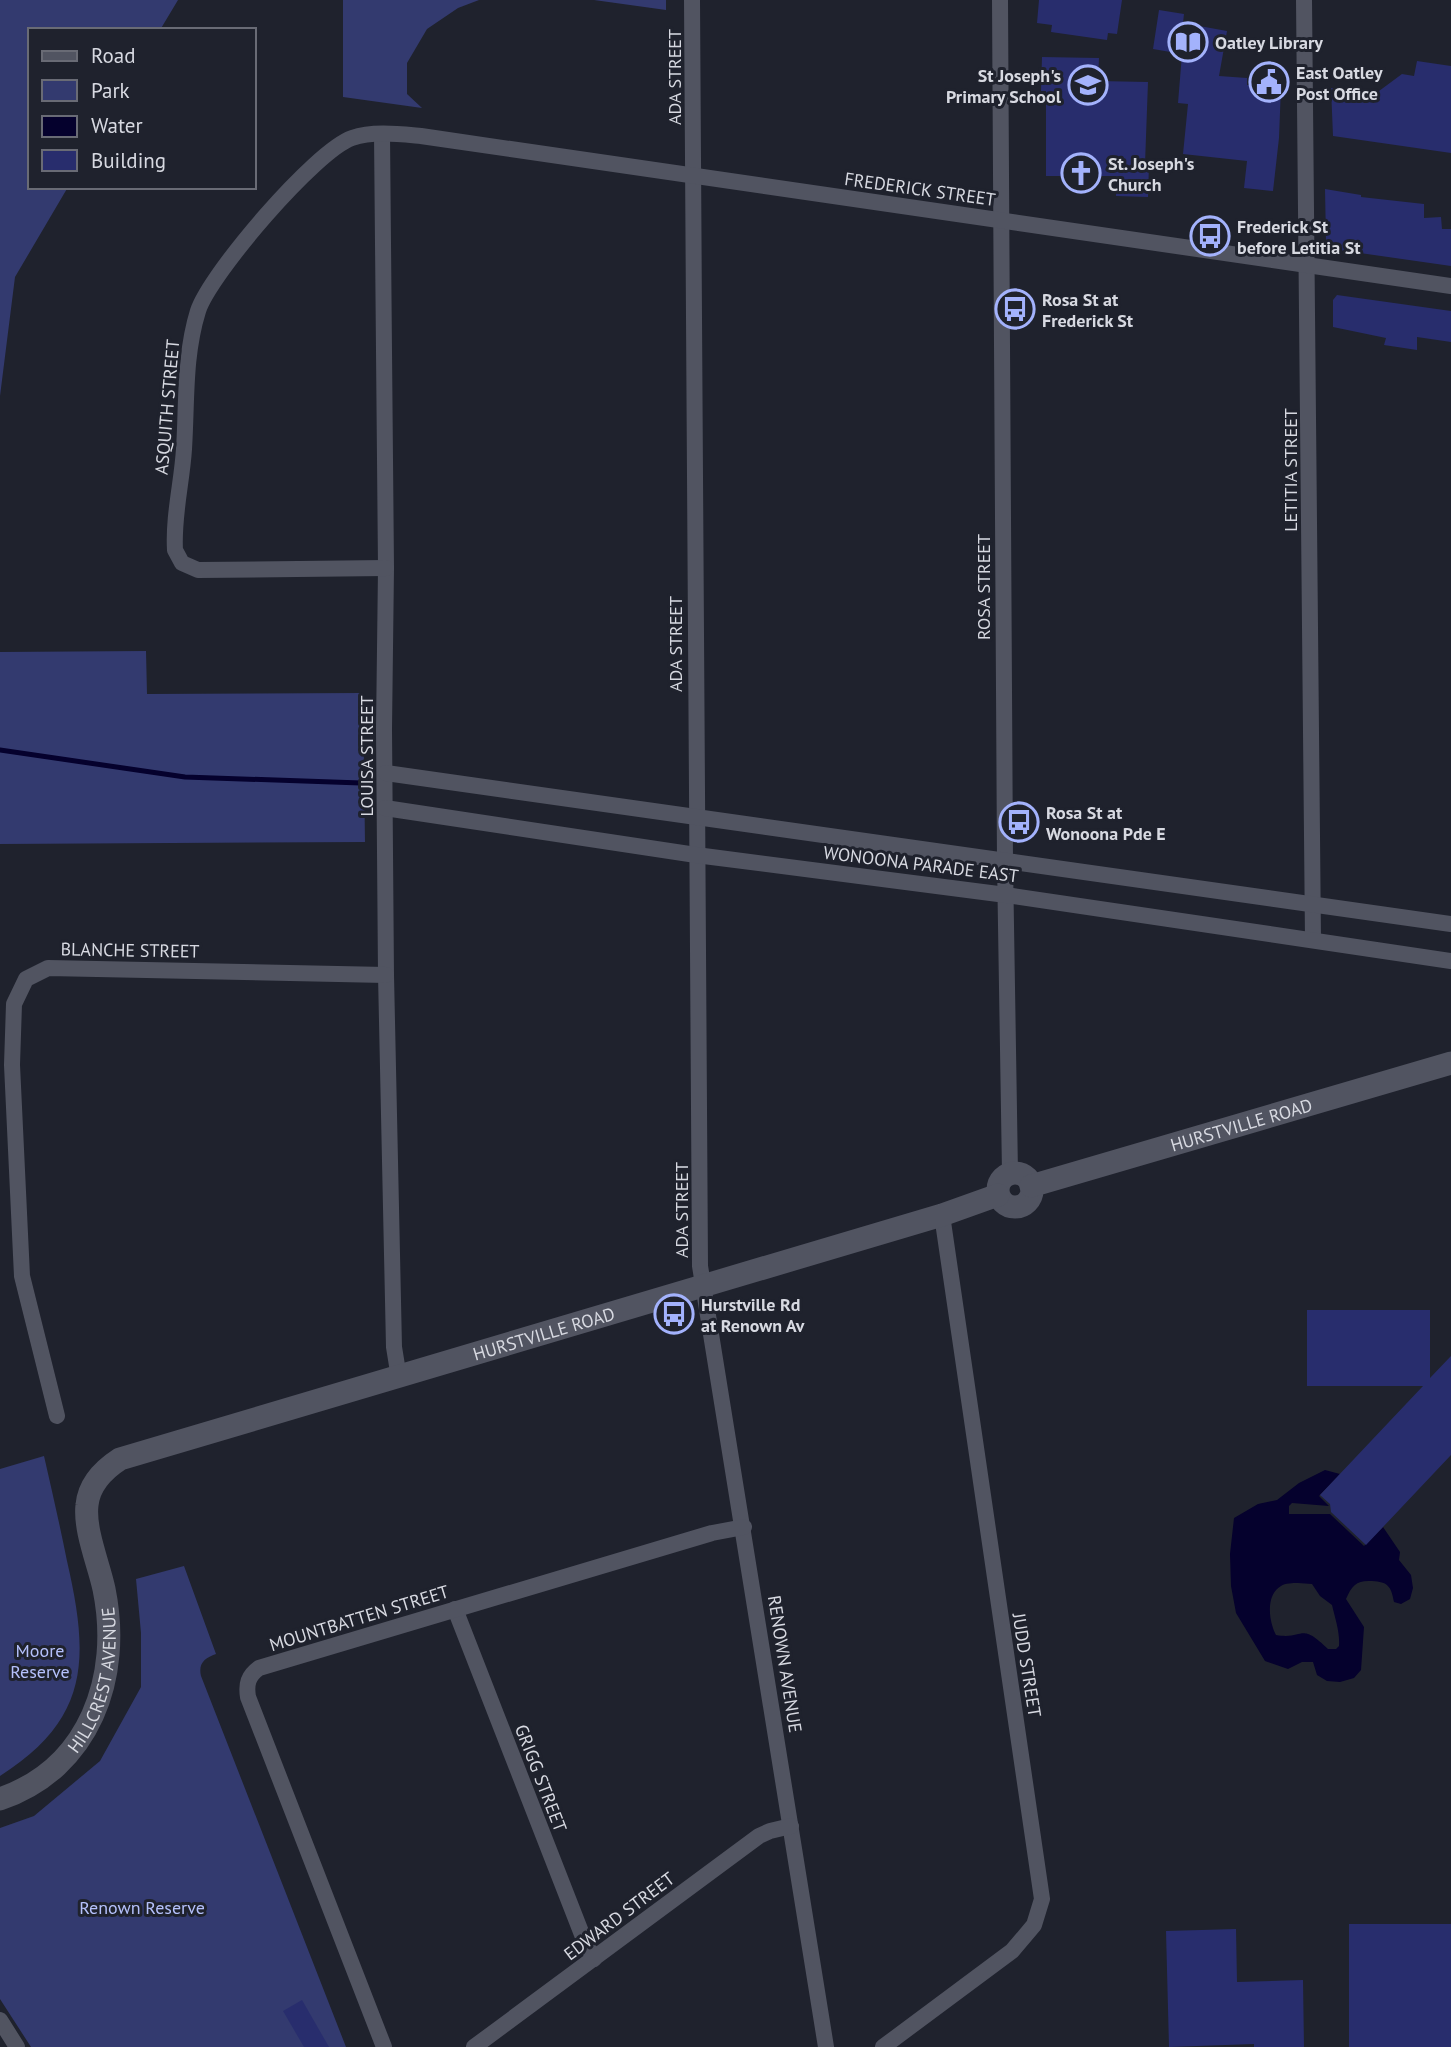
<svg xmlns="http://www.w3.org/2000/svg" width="1451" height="2047" viewBox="0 0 1451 2047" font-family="'PT Sans',sans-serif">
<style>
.green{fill:#333a6f}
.water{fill:#05012d;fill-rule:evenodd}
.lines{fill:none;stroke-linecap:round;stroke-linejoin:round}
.stream{stroke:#05012d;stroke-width:5}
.building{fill:#282d6d}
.minor{stroke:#515461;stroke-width:16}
.secondary{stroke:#515461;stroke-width:23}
.labels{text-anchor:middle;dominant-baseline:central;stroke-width:6;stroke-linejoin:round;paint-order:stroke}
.poi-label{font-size:18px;font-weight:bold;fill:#d7d9e1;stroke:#1f222d;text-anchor:start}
.street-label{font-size:18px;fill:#d7d9e1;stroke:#1f222d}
.park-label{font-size:18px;fill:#b5c1fc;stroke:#1f222d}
</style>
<rect width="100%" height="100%" fill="#1f222d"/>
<g class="green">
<path d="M0,0H178L160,30H30V187H68L15,277L0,396Z"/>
<path d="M343,0H479L458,8L427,29L407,63V94L422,108L343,97Z"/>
<path d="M594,0H666V10Z"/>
<path d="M146,651L147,694L363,693L365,842L0,844V652Z"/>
<path d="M44,1456C52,1491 60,1526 67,1561C89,1657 91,1718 0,1776V1469Z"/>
<path d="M184,1566L216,1654C205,1658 198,1663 201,1676L346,2047H31L0,1999V1828L34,1816L100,1761L141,1687V1633L136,1579Z"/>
</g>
<path class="water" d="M1325,1470L1340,1474L1319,1496L1329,1506L1292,1503L1289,1506V1514H1330L1364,1546L1383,1527L1400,1552L1399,1560L1411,1575L1413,1588L1410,1599L1401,1604L1394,1602C1391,1586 1388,1582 1372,1581C1357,1580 1352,1585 1346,1599L1364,1627L1361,1670L1354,1678L1340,1682L1327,1681L1317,1675L1313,1662H1302L1288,1669L1265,1661L1236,1613L1231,1586L1230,1554L1234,1518L1258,1504L1277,1500L1299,1483ZM1298,1583L1312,1584L1320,1596L1332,1605C1335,1618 1340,1632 1339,1646L1336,1649H1328C1299,1621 1305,1640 1276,1635C1269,1622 1265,1595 1281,1586C1285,1583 1293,1583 1298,1583Z"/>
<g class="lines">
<path class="stream" d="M0,750L185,777L361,783"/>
</g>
<g class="building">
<path d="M1039,0H1122L1117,34L1108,33L1107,40L1051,32L1052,25L1037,23Z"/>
<path d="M1159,10L1184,14L1183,23L1227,31L1219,76L1247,78V85L1281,87L1279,138L1273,191L1244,188L1247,161L1183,154L1188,104L1178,103L1182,54L1153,49Z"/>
<path d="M1042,57L1099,58L1098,81L1148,82L1145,164H1149L1148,197L1116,196V176H1046V91H1041Z"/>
<path d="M1417,61L1451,66V153L1333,136L1331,88L1375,94L1402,74L1414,76Z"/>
<path d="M1325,189L1361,195V197L1424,204V218L1441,217L1442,229H1451V266L1332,249L1326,241Z"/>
<path d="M1337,295L1451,311V342L1417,337V350L1384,345L1386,338L1333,327V300Z"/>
<path d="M1307,1310H1430V1378L1451,1356V1455L1366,1545L1331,1512L1330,1504L1320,1495L1423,1386H1307Z"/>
<rect x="1349" y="1924" width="102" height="123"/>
<path d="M1236,1929L1237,1982L1303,1980L1304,2047H1254V2044L1169,2047L1166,1931Z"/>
<path d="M302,2000L329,2047H304L283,2011Z"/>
</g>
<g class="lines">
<g class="minor">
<path d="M692,0L700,1266L826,2047"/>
<path d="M1000,0L1005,863L1010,1173"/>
<path d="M1304,0L1313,940"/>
<path d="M382,134L386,568L384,729L386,975L394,1347L399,1378"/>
<path d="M386,568L198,570L182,563L175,550C173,516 182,482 184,449C187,403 184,356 198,311C210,274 315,151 352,138C373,131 398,134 421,136L1451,286"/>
<path d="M386,773L1451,924"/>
<path d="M385,808L696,855L1006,895L1451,961"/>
<path d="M57,1416L22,1276L12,1065L14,1004L26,979L48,968L386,975"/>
<path d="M455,1609L583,1937L594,1959"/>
<path d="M0,2020L17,2047"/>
<path d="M384,2047L248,1697C246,1684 248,1676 259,1668L712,1533L744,1527"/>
<path d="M474,2047L759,1836L770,1831L791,1826"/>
<path d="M883,2047L1012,1951L1034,1925L1042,1899L942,1215"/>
</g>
<g class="secondary">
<circle cx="1015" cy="1190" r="17"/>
<path id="s1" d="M1031,1186L1451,1063"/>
<path id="s2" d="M0,1799C90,1768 122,1677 104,1589C99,1565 84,1530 87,1505C89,1484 103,1470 120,1459L942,1215L998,1195"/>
</g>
</g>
<defs>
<g id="library-ring" transform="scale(2.0125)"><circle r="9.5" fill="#1f222d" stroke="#a3b2fc" stroke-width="1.5"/><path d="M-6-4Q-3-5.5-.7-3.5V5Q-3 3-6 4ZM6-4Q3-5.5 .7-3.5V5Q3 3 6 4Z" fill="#a3b2fc"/></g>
<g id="civic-ring" transform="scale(2.0125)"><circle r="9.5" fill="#1f222d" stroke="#a3b2fc" stroke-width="1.5"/><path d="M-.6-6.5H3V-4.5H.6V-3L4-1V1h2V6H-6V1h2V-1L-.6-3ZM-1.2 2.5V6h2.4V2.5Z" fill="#a3b2fc"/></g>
<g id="school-ring" transform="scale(2.0125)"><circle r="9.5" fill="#1f222d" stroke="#a3b2fc" stroke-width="1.5"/><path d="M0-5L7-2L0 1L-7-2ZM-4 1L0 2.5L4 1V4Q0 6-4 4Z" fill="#a3b2fc"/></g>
<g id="church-ring" transform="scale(2.0125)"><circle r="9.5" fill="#1f222d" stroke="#a3b2fc" stroke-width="1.5"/><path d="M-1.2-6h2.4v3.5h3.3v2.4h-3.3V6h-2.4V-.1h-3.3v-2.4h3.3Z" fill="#a3b2fc"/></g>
<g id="bus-ring" transform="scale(2.0125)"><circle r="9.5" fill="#1f222d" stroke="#a3b2fc" stroke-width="1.5"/><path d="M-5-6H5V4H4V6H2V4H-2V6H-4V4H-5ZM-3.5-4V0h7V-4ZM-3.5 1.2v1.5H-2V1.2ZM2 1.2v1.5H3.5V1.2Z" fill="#a3b2fc"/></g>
</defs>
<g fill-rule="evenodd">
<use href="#library-ring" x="1188" y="42"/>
<use href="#civic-ring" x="1269" y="82"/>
<use href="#school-ring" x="1088" y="85"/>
<use href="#church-ring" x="1081" y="173"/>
<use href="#bus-ring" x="1210" y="236"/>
<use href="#bus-ring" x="1015" y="309"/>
<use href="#bus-ring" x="1019" y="822"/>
<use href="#bus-ring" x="674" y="1314"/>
</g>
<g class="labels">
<g class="poi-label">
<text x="1215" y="42">Oatley Library</text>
<text x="1296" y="72">East Oatley<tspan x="1296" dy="21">Post Office</tspan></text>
<text x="1061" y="75" text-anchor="end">St Joseph's<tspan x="1061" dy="21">Primary School</tspan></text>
<text x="1108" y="163">St. Joseph's<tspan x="1108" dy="21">Church</tspan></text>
<text x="1237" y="226">Frederick St<tspan x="1237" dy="21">before Letitia St</tspan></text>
<text x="1042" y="299">Rosa St at<tspan x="1042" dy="21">Frederick St</tspan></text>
<text x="1046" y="812">Rosa St at<tspan x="1046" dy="21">Wonoona Pde E</tspan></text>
<text x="701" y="1304">Hurstville Rd<tspan x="701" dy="21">at Renown Av</tspan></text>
</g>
<g class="street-label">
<text transform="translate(674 77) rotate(-90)">ADA STREET</text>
<text transform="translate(920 189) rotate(8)">FREDERICK STREET</text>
<text transform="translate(167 407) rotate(-85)">ASQUITH STREET</text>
<text transform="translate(1290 470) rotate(-90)">LETITIA STREET</text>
<text transform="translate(983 587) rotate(-90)">ROSA STREET</text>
<text transform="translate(675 644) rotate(-90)">ADA STREET</text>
<text transform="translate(366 756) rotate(-90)">LOUISA STREET</text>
<text transform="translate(921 864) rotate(7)">WONOONA PARADE EAST</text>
<text transform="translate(130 950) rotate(1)">BLANCHE STREET</text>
<text stroke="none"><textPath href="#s1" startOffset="219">HURSTVILLE ROAD</textPath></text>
<text transform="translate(681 1210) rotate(-90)">ADA STREET</text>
<text stroke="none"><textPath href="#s2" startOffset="844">HURSTVILLE ROAD</textPath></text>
<text transform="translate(359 1618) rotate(-17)">MOUNTBATTEN STREET</text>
<text transform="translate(785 1664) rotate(81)">RENOWN AVENUE</text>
<text transform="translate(1027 1665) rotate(81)">JUDD STREET</text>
<text stroke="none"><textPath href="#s2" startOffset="163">HILLCREST AVENUE</textPath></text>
<text transform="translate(541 1778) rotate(69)">GRIGG STREET</text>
<text transform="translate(619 1916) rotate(-37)">EDWARD STREET</text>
</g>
<g class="park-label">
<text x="40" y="1650">Moore<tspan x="40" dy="21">Reserve</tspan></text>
<text x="142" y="1907">Renown Reserve</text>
</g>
</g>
<rect x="28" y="28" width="228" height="161" fill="#1f222d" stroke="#696b75" stroke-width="2"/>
<rect x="42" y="51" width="35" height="10" fill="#515461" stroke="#696b75" stroke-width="2"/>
<text x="91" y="63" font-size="21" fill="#d7d9e1">Road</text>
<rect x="42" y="80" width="35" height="21" fill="#333a6f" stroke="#696b75" stroke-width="2"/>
<text x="91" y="98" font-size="21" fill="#d7d9e1">Park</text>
<rect x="42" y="116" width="35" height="21" fill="#05012d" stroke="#696b75" stroke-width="2"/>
<text x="91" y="133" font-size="21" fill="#d7d9e1">Water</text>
<rect x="42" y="150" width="35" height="21" fill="#282d6d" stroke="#696b75" stroke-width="2"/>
<text x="91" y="168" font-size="21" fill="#d7d9e1">Building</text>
</svg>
